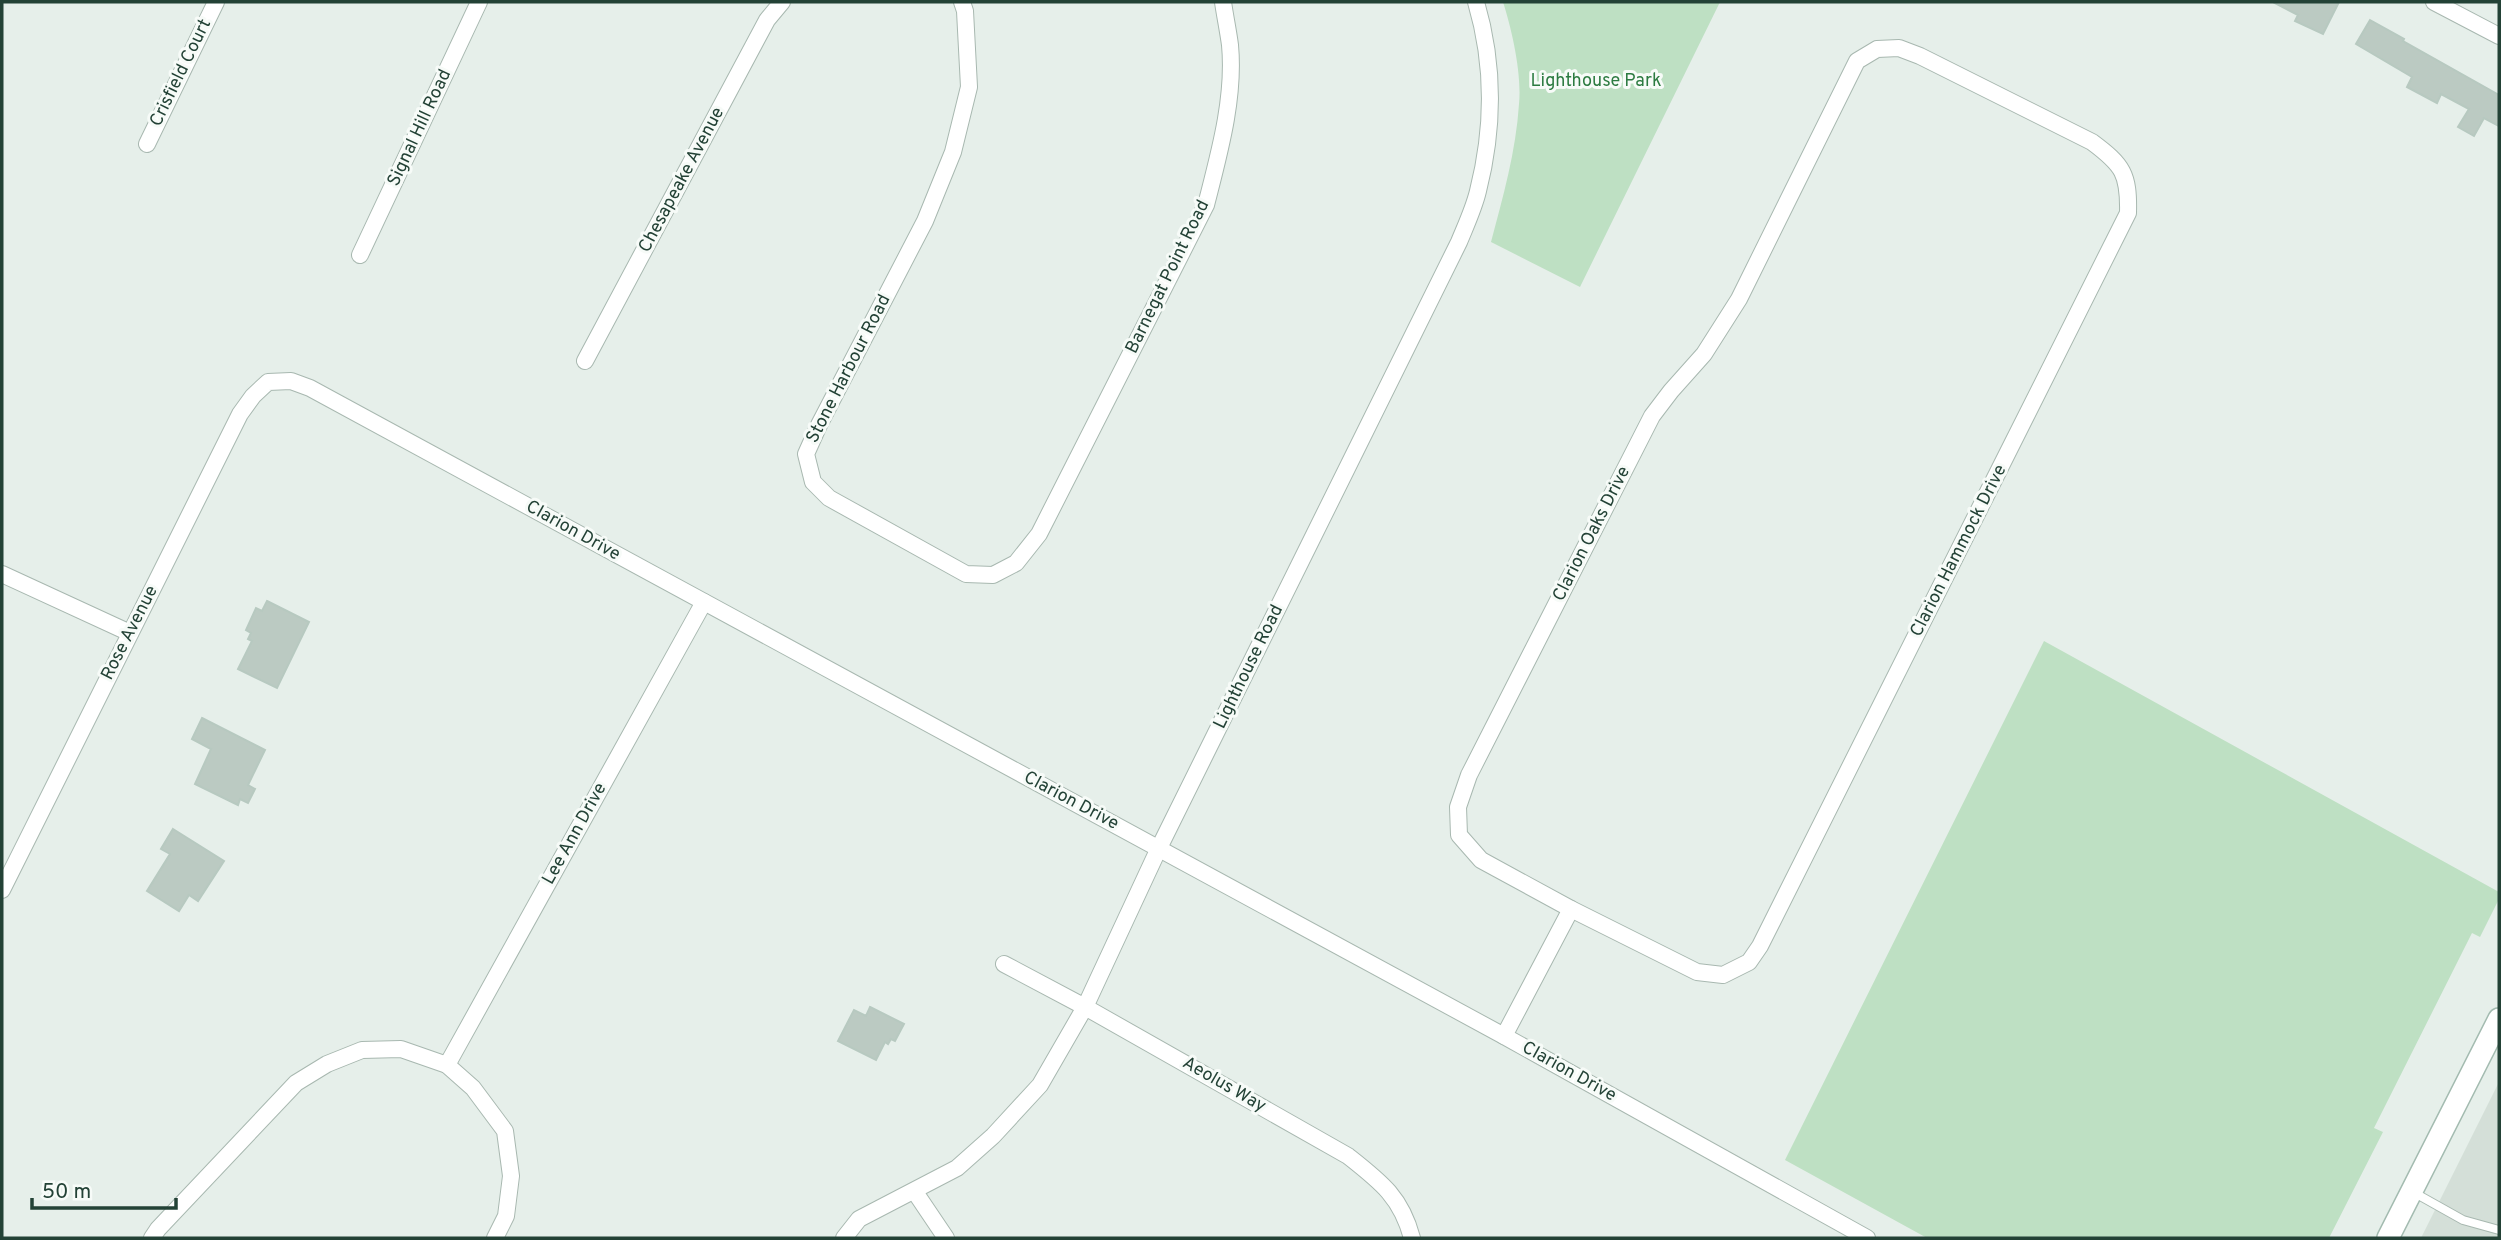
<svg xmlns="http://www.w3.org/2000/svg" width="2501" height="1240" viewBox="0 0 2501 1240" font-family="Overpass,sans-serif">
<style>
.built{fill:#d4dfd8}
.green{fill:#bee0c3}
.building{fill:#bbcac2;stroke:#b7c9c0;stroke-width:2}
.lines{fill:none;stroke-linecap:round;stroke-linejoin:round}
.lane-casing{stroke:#a8b8b0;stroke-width:10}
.street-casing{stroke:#a8b8b0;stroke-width:18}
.secondary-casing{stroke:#a3bbb0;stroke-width:24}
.lane{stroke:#fff;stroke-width:8}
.street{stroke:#fff;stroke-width:16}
.secondary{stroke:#fff;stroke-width:21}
.labels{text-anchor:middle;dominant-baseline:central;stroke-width:6;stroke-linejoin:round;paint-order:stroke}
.street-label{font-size:18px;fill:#234236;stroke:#f7fbf8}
.park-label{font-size:18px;fill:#2c7b41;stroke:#f7fbf8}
</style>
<rect width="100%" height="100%" fill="#e6efea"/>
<path class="built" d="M2499,1082V1238H2421Z"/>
<g class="green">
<path d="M1503,2H1720L1580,287L1491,242C1503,197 1516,151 1519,104C1522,74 1512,30 1503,2Z"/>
<path d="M2044,641L2499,892V899L2480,937L2472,933L2374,1128L2383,1132L2329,1238H1927L1785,1160Z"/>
</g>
<g class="building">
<path d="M2273,2H2339L2323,34L2295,21L2298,15Z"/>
<path d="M2370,20L2404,39L2403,41L2499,95V126L2484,118L2474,136L2458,127L2469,109L2441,94L2437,103L2407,87L2412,77L2356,44Z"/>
<path d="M267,601L309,622L277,688L238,669L252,641L248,639L251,633L246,630L256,608L262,611Z"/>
<path d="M202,718L265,750L248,785L255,789L248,803L240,799L238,805L195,784L211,749L192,739Z"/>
<path d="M173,829L224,861L198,901L189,895L179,911L147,891L170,854L161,849Z"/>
<path d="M870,1007L904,1024L895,1041L891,1039L888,1044L885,1042L876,1060L838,1041L854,1010L866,1016Z"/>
</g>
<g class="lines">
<g class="lane-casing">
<path id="lane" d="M2413,1192L2463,1220L2499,1230"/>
</g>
<g class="street-casing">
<g id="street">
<path d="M962,2L965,11L969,87L953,152L925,221L819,425L806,454L813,482L829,498L966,574L993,575L1016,563L1039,534L1206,205C1219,154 1235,98 1230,45C1228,30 1225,16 1223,2"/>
<path d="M2434,2L2499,36"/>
<path d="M1899,48L1920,56L2092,142C2123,165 2129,174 2128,213L1760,946L1749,962L1723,975L1697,972L1571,909L1481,860L1459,835L1458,807L1469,775L1652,416L1671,391L1704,354L1739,299L1857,61L1877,49Z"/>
<path d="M147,144L216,2"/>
<path d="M360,255L479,2"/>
<path d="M585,361L767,20L782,2"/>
<path d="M2,574L130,633"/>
<path d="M2,890L240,414L253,396L268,382L291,381L310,388L1504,1036L1867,1238"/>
<path d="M1004,964L1085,1007L1348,1156C1381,1182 1401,1197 1412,1238"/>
<path d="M1504,1036L1571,909"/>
<path d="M447,1065L704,602"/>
<path d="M915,1192L946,1238"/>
<path d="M152,1238L158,1229L296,1083L327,1064L362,1050L401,1049L447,1065L473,1088L505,1131L511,1176L506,1216L495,1238"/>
<path d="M844,1238L859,1219L957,1168L993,1136L1040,1085L1085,1007L1159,848L1459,242C1466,225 1474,208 1478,191C1494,128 1494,63 1476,2"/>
</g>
</g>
<g class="secondary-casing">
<path id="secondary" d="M2388,1238L2499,1019"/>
</g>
<use href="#lane" class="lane"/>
<use href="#street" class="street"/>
<use href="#secondary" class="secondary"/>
</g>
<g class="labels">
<g class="street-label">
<text transform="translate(181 73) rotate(-64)">Crisfield Court</text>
<text transform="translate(420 128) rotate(-65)">Signal Hill Road</text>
<text transform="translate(682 180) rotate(-62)">Chesapeake Avenue</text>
<text transform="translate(1168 277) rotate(-64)">Barnegat Point Road</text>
<text transform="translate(849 369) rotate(-63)">Stone Harbour Road</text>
<text transform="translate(573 531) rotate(29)">Clarion Drive</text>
<text transform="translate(1592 534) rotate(-63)">Clarion Oaks Drive</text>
<text transform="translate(1959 551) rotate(-63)">Clarion Hammock Drive</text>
<text transform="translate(130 633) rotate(-63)">Rose Avenue</text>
<text transform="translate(1249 667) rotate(-64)">Lighthouse Road</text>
<text transform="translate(1071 801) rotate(28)">Clarion Drive</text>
<text transform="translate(575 834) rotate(-61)">Lee Ann Drive</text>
<text transform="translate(1569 1072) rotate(29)">Clarion Drive</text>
<text transform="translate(1224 1085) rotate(30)">Aeolus Way</text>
</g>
<g class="park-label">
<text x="1596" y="81">Lighthouse Park</text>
</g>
</g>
<rect width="2501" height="1240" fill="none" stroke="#234236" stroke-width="7"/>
<path d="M32 1198v10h144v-10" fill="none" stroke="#234236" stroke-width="3.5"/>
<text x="42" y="1198" font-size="21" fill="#234236" stroke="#f7fbf8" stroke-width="5" paint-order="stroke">50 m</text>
</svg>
